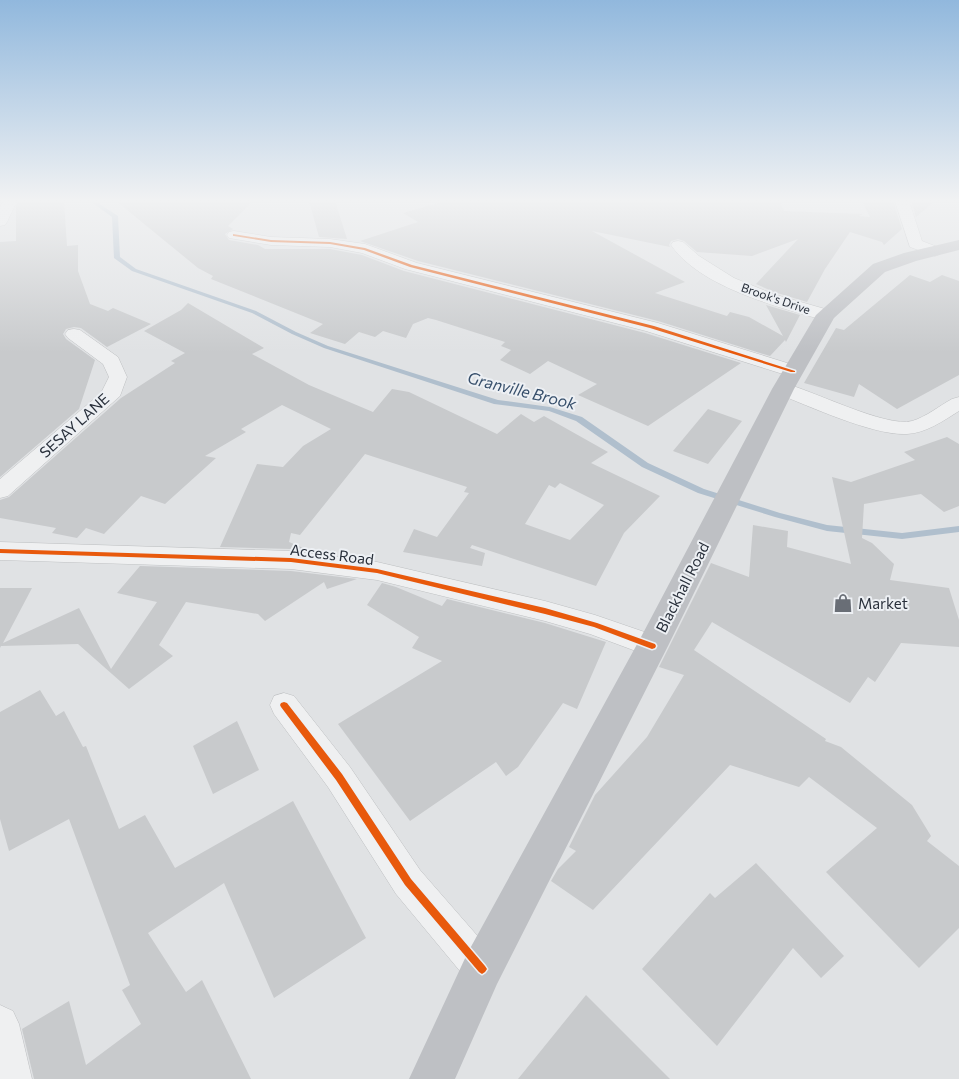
<svg xmlns="http://www.w3.org/2000/svg" width="959" height="1079" viewBox="0 0 959 1079" font-family="Commissioner,sans-serif">
<style>
.lines{fill:none;stroke-linecap:round;stroke-linejoin:round}
.stream{fill:#b0bfcd;fill-rule:evenodd}
.building{fill:#c8cacc;fill-rule:evenodd}
.minor-casing{stroke:#bec0c2;stroke-width:1}
.minor{fill:#eff0f1;fill-rule:evenodd}
.secondary{fill:#bec0c4;fill-rule:evenodd}
.cycleway-casing{stroke:#edf0f4;stroke-width:3}
.cycleway{fill:#e8590c;fill-rule:evenodd}
.labels{text-anchor:middle;dominant-baseline:central;stroke-width:4;stroke-linejoin:round;paint-order:stroke}
.far-street-label{font-size:12px;fill:#29303b;stroke:#edf0f4}
.street-label{font-size:15px;fill:#29303b;stroke:#edf0f4}
.poi-label{font-size:15px;fill:#29303b;stroke:#edf0f4;text-anchor:start}
.water-label{font-size:16px;font-style:italic;fill:#374f6b;stroke:#edf0f4}
</style>
<rect width="100%" height="100%" fill="#e0e2e4"/>
<g class="lines">
<path class="stream" d="M90,201H95L118,216L120,257L136,269L256,311L296,332L328,346L498,400L550,407L582,417L648,463L704,489L780,513L827,525L902,533L959,526V532L902,539L827,531L775,517L698,493L642,467L576,421L549,411L494,404L324,348L292,334L252,313L132,271L114,258L112,217Z"/>
</g>
<g class="building">
<path d="M19,201H64L67,246L78,245V271L90,304L108,311L113,308L151,324L107,347L81,328L74,327L66,329L63,334L66,339L95,360L79,409L0,477V242L16,241V207Z"/>
<path d="M116,201H253L228,226L233,229L225,234L229,240L258,245L265,249H330L362,255L404,271L645,333L741,363L648,426L578,395L597,384L548,361L530,374L500,360L511,350L501,346L505,342L436,320L428,318L413,324L406,338L383,331L375,337L359,332L345,344L310,333L323,324L211,279L213,276L198,268Z"/>
<path d="M309,201H335L347,239L319,237Z"/>
<path d="M445,201H780L784,211L863,214L859,216L870,217L862,201H893L902,229L884,245L882,242L850,232L825,269L807,302L774,292L756,284L798,239L752,256L697,252L684,241L678,239L671,241L669,245L670,247L592,231L685,282L655,293L727,316L730,312L749,317L783,336L766,305L800,315L786,342L785,340L770,356L658,321L418,261L360,241L418,222L403,213Z"/>
<path d="M911,201H935L916,217Z"/>
<path d="M910,275L930,282L942,275L959,281V375L897,409L859,384L854,397L804,383L836,328L844,330Z"/>
<path d="M188,303L264,348L252,354L309,385L373,412L392,389L409,392L497,434L521,414L534,422L544,416L608,452L591,463L660,496L624,533L596,586L472,545L470,548L485,553L482,566L403,552L414,529L437,537L469,493L464,492L467,487L365,454L300,535L291,533L289,542L313,552L291,549L220,547L257,464L283,467L303,446L331,429L282,405L241,429L246,432L205,456L216,458L165,504L141,496L104,534L86,528L77,538L52,533L56,528L0,518V500L9,497L121,398L175,363L171,361L185,353L144,331L181,310ZM560,483L604,505L570,540L525,524L549,485L555,488Z"/>
<path d="M708,409L742,421L708,464L673,451Z"/>
<path d="M947,437L959,444V506L944,512L921,494L864,504L862,538L872,543L894,564L890,580L949,588L959,620V647L901,643L875,682L868,677L850,703L712,622L694,650L826,739L825,741L841,747L912,805L931,836L927,841L959,866V928L919,968L826,872L877,828L809,777L799,787L730,765L593,910L551,881L558,869L576,851L569,847L595,795L647,737L684,675L659,667L711,563L749,577L753,525L788,531L787,547L851,564L832,477L851,482L915,460L904,452Z"/>
<path d="M140,566L291,571L357,579L327,589L324,582L265,621L258,614L186,602L159,645L173,656L129,689L78,644L1,646L0,648V588H32L3,643L79,608L111,669L157,602L117,593Z"/>
<path d="M382,583L396,587L442,606L447,599L545,623L606,642L577,709L563,703L518,767L506,776L496,762L410,821L338,724L442,661L412,648L419,637L367,605Z"/>
<path d="M40,690L56,716L64,711L83,747L86,746L119,829L145,815L175,868L293,801L366,938L274,998L224,883L148,933L186,992L202,980L251,1079H34L22,1029L69,1001L86,1065L141,1024L122,990L130,985L69,819L9,851L0,819V712Z"/>
<path d="M237,721L259,770L213,794L193,746Z"/>
<path d="M756,863L844,956L821,978L793,948L717,1046L642,969L710,893L715,898Z"/>
<path d="M586,995L670,1079H518Z"/>
</g>
<g class="lines">
<g class="minor-casing">
<g id="minor">
<path d="M3,201H17L7,222L5,225L0,226V207Z"/>
<path d="M895,201H909L922,241L940,248L943,251L940,254L935,256L910,247Z"/>
<path d="M234,231L271,237L330,239L365,244L417,263L658,323L800,367L802,371L800,375L793,377L786,375L646,331L405,269L362,253L330,247L271,245L229,238L227,235L229,232Z"/>
<path d="M678,241L683,242L699,256L734,278L773,294L832,311L835,315L832,319L826,320L820,319C774,306 699,286 671,245L673,242Z"/>
<path d="M74,329L80,330L118,357L127,377L120,396L8,496L0,498V479L101,393L109,377L103,364L68,338L65,334L68,330Z"/>
<path d="M783,383C812,390 886,428 912,421C926,417 939,406 952,399L959,397V411C943,421 926,433 907,434C874,436 809,406 776,393L773,389L776,385Z"/>
<path d="M0,542L291,551L377,562L545,601L595,615L662,638L665,646L662,654L652,657L590,634L545,621L377,580L291,569L0,560Z"/>
<path d="M284,693L294,696L350,767L420,870L495,956L500,969L495,982L482,987L469,982L396,894L328,787L274,714L270,705L274,696Z"/>
<path d="M0,1005L13,1011L19,1024L32,1079H0Z"/>
</g>
</g>
<use href="#minor" class="minor"/>
<path class="secondary" d="M959,240V250L916,261L885,272L834,318L794,389L668,646L497,984L455,1079H409L467,954L641,637L772,389L816,315L873,264L904,253Z"/>
<g class="cycleway-casing">
<g id="cycleway">
<path d="M233,234L271,240L330,242L365,248L412,265L654,326L795,371V372H791L650,328L410,267L364,250L330,244L271,242L234,236H233Z"/>
<path d="M0,549L291,558L377,569L545,608L597,623L655,644L656,646L655,648L652,649L594,627L545,614L377,573L291,562L0,553Z"/>
<path d="M284,702L287,703L342,774L411,879L485,966L487,969L485,972L482,974L479,972L405,885L336,780L281,707L280,705L281,703Z"/>
</g>
</g>
<use href="#cycleway" class="cycleway"/>
</g>
<linearGradient id="sky" x2="0" y2="1"><stop stop-color="#91b8dd"/><stop offset="0.57" stop-color="#f1f2f3"/><stop offset="1" stop-color="#f1f2f3" stop-opacity="0"/></linearGradient>
<rect width="959" height="352" fill="url(#sky)"/>
<defs>
<g id="shop-bare" transform="scale(1.5)"><path d="M-5-2.5h2.3a2.7 3.5 0 0 1 5.4 0H5L5.5 6h-11ZM-1.5-2.5h3a1.5 2.3 0 0 0-3 0Z" fill="#696e76" stroke="#edf0f4" stroke-width="2.5" paint-order="stroke"/></g>
</defs>
<g fill-rule="evenodd">
<use href="#shop-bare" x="843" y="603"/>
</g>
<g class="labels">
<g class="far-street-label">
<text transform="translate(776 298) rotate(19)">Brook's Drive</text>
</g>
<g class="street-label">
<text transform="translate(74 425) rotate(-42)">SESAY LANE</text>
<text transform="translate(332 554) rotate(7)">Access Road</text>
<text transform="translate(682 587) rotate(-63)">Blackhall Road</text>
</g>
<g class="poi-label">
<text x="858" y="603">Market</text>
</g>
<g class="water-label">
<text transform="translate(522 390) rotate(14)">Granville Brook</text>
</g>
</g>
</svg>
